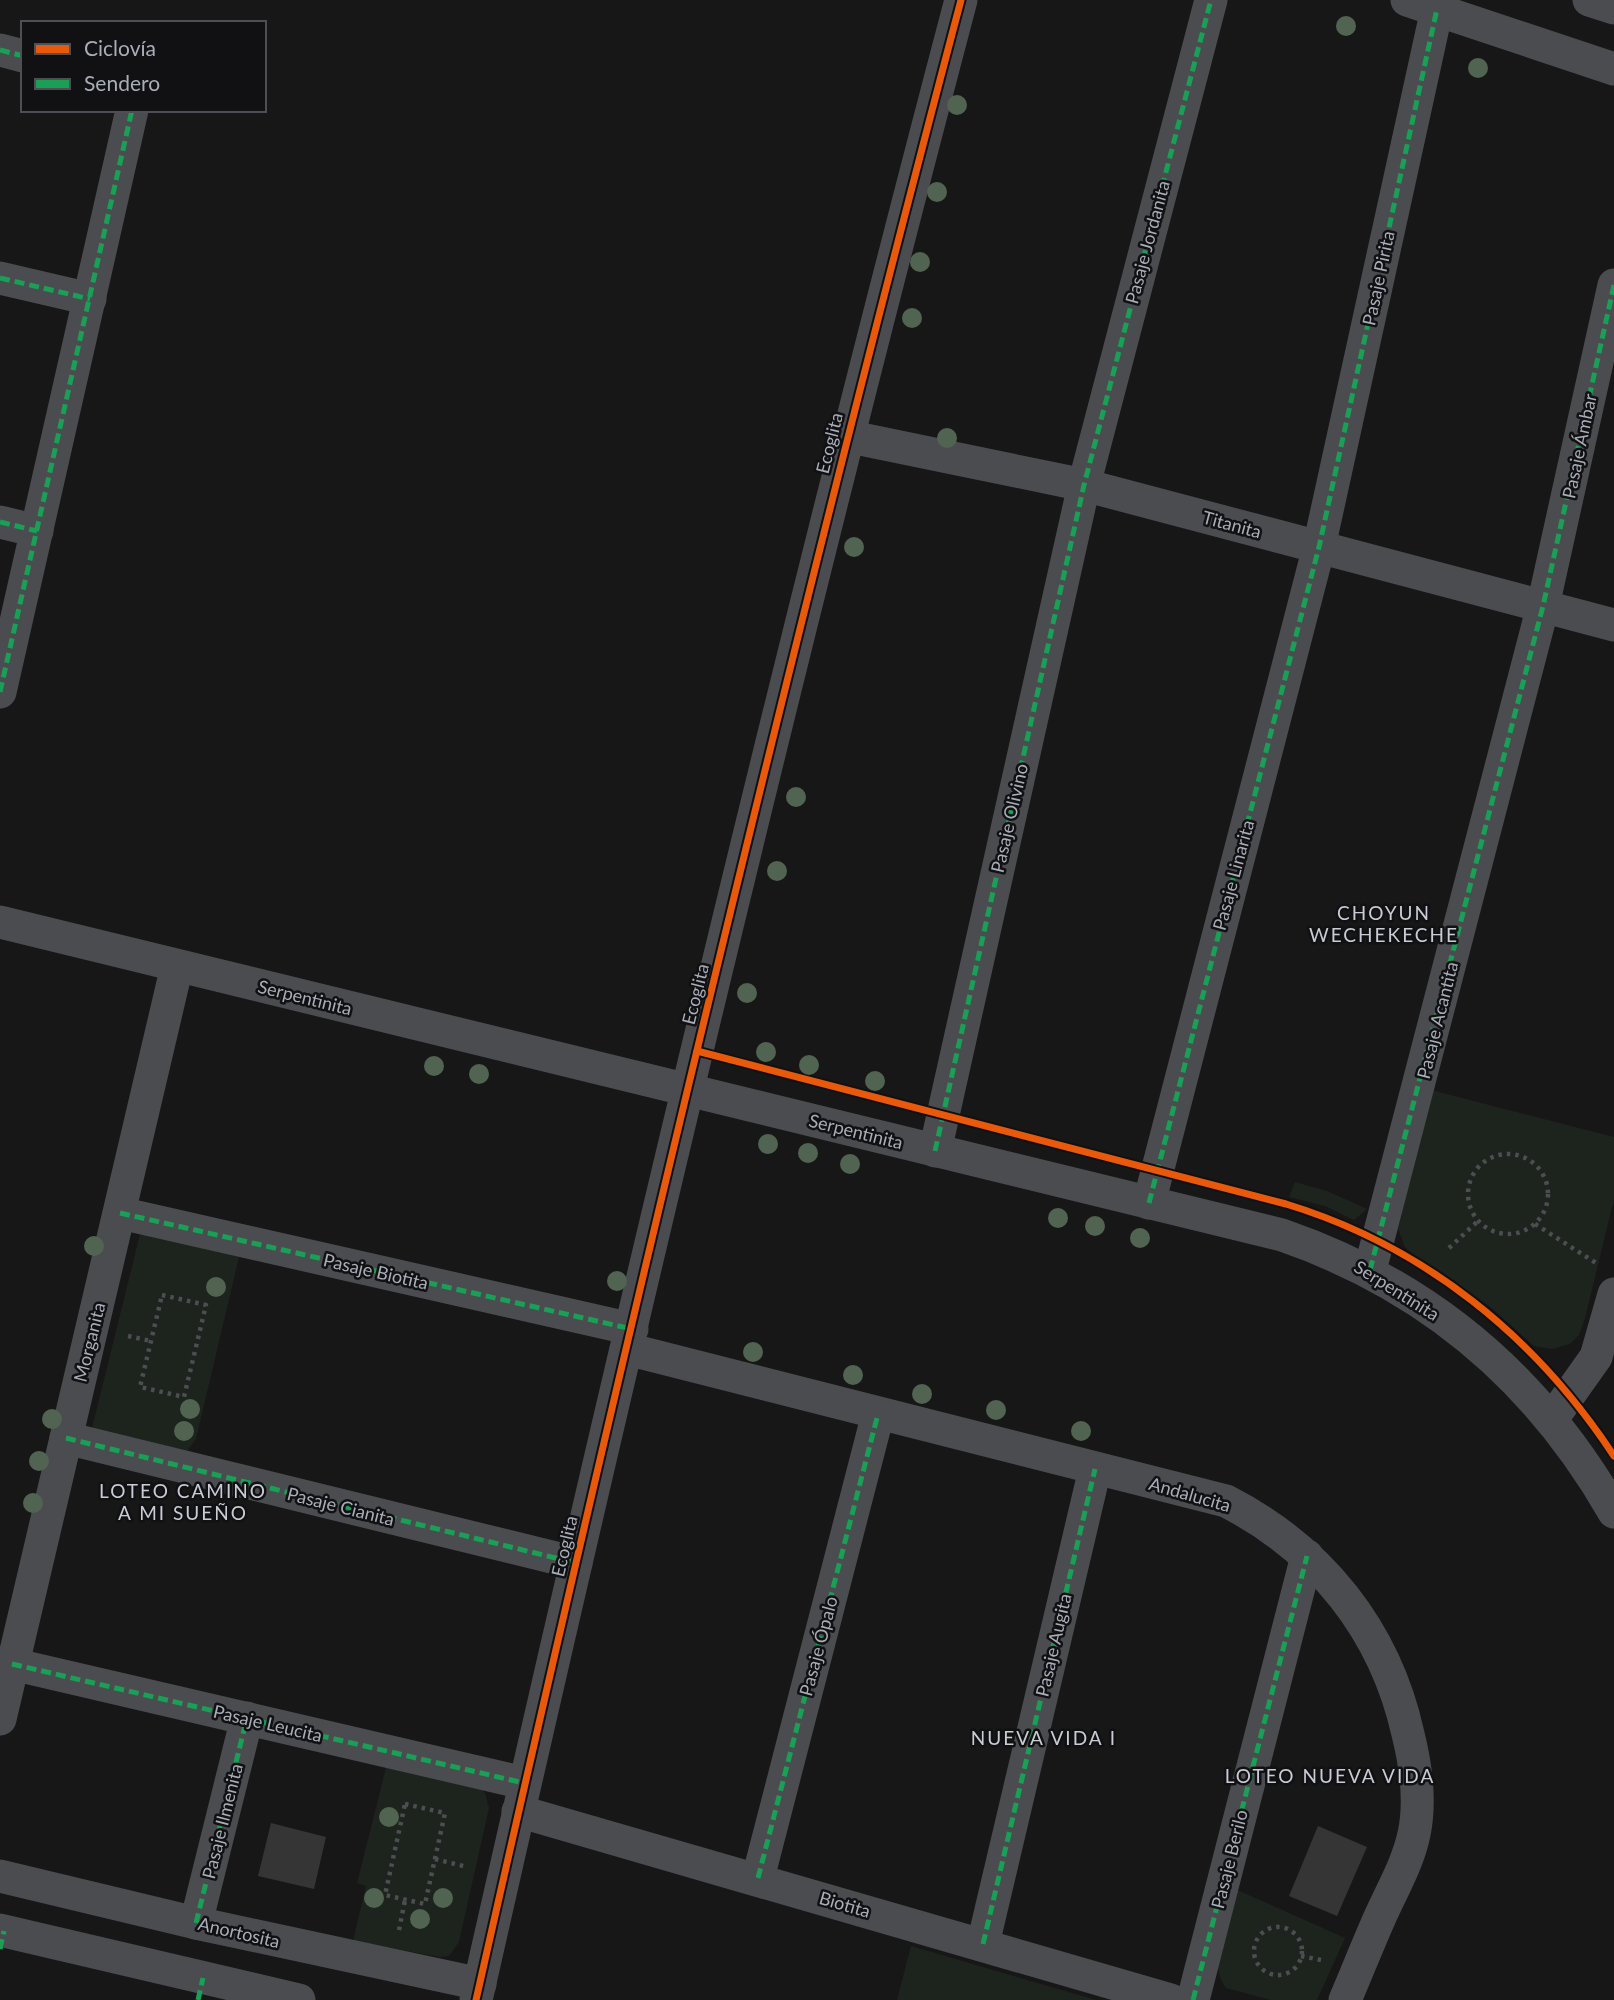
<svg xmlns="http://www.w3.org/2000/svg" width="1614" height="2000" viewBox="0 0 1614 2000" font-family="Lato,sans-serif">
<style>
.green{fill:#1d241e}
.building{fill:#353536}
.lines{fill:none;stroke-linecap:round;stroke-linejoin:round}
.path{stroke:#4d4e52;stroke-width:4.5;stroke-dasharray:3.5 5;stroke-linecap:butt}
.street{stroke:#4b4c50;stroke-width:33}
.quiet{stroke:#1a9f57;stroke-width:5;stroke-dasharray:10 5;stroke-linecap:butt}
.cycleway-casing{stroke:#111113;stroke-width:11}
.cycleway{stroke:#e8590c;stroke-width:7}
.tree{fill:#506451}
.labels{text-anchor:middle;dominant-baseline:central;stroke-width:5;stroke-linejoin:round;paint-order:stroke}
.street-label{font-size:18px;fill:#a8adb8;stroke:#111113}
.neighbourhood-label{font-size:19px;letter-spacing:2px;fill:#c9ccd4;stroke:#111113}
</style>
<rect width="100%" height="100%" fill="#171717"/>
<g class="green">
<path d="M1431,1090L1614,1137V1199L1585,1318L1579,1335L1570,1344L1552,1349L1534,1346L1489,1306L1413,1254L1405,1247L1398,1229Z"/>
<path d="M1295,1182L1327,1191L1367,1209L1354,1220L1325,1206L1289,1197Z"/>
<path d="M141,1230L239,1257L196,1439L187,1451L92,1428Z"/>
<path d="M387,1764L477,1786L485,1793L489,1808L459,1942L449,1956L440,1957L353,1941L366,1886L357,1883Z"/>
<path d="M1235,1889L1345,1938L1317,2000H1271L1226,1988C1206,1961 1228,1918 1235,1889Z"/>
<path d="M911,1946L1096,2000H897Z"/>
</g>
<g class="building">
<path d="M271,1823L326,1837L314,1889L258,1876Z"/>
<path d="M1318,1826L1367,1847L1337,1916L1289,1896Z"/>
</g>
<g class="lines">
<g class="path">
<circle cx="1508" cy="1194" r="40"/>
<path d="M1535,1224L1596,1263"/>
<path d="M1449,1248L1478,1221"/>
<path d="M162,1295L206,1305L184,1397L140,1387Z"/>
<path d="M128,1336L151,1341"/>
<path d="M405,1804L445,1813L425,1904L385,1895Z"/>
<path d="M435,1859L467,1867"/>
<circle cx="1278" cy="1951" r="24"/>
<path d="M399,1930L405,1900"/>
<path d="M1301,1956L1321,1960"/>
</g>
<g class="street">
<path d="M1407,0L1614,69"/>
<path d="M1589,0L1614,8"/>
<path d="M0,50L23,56"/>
<path d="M0,278L90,299"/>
<path d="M846,436L1084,485L1614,625"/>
<path d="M0,522L37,531"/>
<path d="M0,692L132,110"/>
<path d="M0,922L1282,1235C1427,1285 1538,1379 1614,1512"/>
<path d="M935,1151L1084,485L1211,0"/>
<path d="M1149,1203L1319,547L1437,9"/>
<path d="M120,1213L632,1329"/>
<path d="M1370,1270L1543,606L1614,285"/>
<path d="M627,1349L1226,1501C1320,1549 1385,1630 1408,1734C1416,1766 1421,1801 1414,1834C1408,1863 1392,1890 1380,1917C1368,1944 1357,1972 1345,2000"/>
<path d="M1552,1419L1596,1357L1614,1294"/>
<path d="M66,1438L576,1563"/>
<path d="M12,1664L524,1783"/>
<path d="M0,1719L177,966"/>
<path d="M518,1811L1171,2000"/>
<path d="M0,1876L196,1923L480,1984"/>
<path d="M758,1878L878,1414"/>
<path d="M196,1923L247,1718"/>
<path d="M0,1930L299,2000"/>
<path d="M983,1944L1095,1469"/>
<path d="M476,2000C627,1331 786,663 961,0"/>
<path d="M1193,2000L1307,1556"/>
</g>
<g class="quiet">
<path d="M0,50L23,56"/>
<path d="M0,278L90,299"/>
<path d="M0,522L37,531"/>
<path d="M0,692L132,110"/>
<path d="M935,1151L1084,485L1211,0"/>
<path d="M1149,1203L1319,547L1437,9"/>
<path d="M120,1213L632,1329"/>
<path d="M1370,1270L1543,606L1614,285"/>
<path d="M66,1438L576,1563"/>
<path d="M12,1664L524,1783"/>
<path d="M758,1878L878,1414"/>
<path d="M196,1923L247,1718"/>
<path d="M983,1944L1095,1469"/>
<path d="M0,1949L4,1931"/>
<path d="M198,2000L203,1978"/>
<path d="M1193,2000L1307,1556"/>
</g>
<g class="cycleway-casing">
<g id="cycleway">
<path d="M697,1051L1286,1204C1424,1246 1535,1336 1614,1456"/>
<path d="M476,2000C627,1331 786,663 961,0"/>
</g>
</g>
<use href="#cycleway" class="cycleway"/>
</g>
<g class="tree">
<circle cx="1346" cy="26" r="10"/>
<circle cx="1478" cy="68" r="10"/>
<circle cx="957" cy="105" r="10"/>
<circle cx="937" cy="192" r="10"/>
<circle cx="920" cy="262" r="10"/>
<circle cx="912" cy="318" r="10"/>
<circle cx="947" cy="438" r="10"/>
<circle cx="854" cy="547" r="10"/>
<circle cx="796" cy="797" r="10"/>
<circle cx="777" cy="871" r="10"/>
<circle cx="747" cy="993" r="10"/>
<circle cx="766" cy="1052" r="10"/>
<circle cx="809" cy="1065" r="10"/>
<circle cx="434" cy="1066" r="10"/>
<circle cx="479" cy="1074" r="10"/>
<circle cx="875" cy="1081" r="10"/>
<circle cx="768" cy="1144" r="10"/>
<circle cx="808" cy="1153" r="10"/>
<circle cx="850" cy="1164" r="10"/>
<circle cx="1058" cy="1218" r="10"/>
<circle cx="1095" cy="1226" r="10"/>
<circle cx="1140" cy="1238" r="10"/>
<circle cx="94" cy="1246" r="10"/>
<circle cx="617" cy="1281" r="10"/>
<circle cx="216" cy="1287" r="10"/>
<circle cx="753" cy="1352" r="10"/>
<circle cx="853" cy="1375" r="10"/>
<circle cx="922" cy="1394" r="10"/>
<circle cx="190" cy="1409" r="10"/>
<circle cx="996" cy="1410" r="10"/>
<circle cx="52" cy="1419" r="10"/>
<circle cx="184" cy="1431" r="10"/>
<circle cx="1081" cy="1431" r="10"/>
<circle cx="39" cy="1461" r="10"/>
<circle cx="33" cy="1503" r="10"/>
<circle cx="389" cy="1817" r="10"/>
<circle cx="374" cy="1898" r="10"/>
<circle cx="443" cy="1898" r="10"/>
<circle cx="420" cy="1919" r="10"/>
</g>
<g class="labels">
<g class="street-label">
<text transform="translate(1147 242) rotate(-75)">Pasaje Jordanita</text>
<text transform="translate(1378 278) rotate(-78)">Pasaje Pirita</text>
<text transform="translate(829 443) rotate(-76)">Ecoglita</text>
<text transform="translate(1579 446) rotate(-78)">Pasaje Ámbar</text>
<text transform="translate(1232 524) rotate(15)">Titanita</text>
<text transform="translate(1009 818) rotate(-77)">Pasaje Olivino</text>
<text transform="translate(1233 875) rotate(-75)">Pasaje Linarita</text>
<text transform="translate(695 994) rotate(-76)">Ecoglita</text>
<text transform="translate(305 997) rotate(14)">Serpentinita</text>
<text transform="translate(1437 1020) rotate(-76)">Pasaje Acantita</text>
<text transform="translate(856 1131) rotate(14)">Serpentinita</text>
<text transform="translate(376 1271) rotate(13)">Pasaje Biotita</text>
<text transform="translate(1397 1290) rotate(32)">Serpentinita</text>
<text transform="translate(89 1342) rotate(-76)">Morganita</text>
<text transform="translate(1190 1494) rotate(16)">Andalucita</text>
<text transform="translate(341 1506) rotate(14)">Pasaje Cianita</text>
<text transform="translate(564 1546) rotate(-77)">Ecoglita</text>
<text transform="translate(1053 1645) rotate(-77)">Pasaje Augita</text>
<text transform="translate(818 1646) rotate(-75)">Pasaje Ópalo</text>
<text transform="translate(268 1723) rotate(13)">Pasaje Leucita</text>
<text transform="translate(222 1821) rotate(-76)">Pasaje Ilmenita</text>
<text transform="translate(1229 1859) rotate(-76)">Pasaje Berilo</text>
<text transform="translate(845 1904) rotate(16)">Biotita</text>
<text transform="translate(239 1932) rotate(13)">Anortosita</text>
</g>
<g class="neighbourhood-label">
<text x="1384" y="912">CHOYUN<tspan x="1384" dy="22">WECHEKECHE</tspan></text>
<text x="183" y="1490">LOTEO CAMINO<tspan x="183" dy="22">A MI SUEÑO</tspan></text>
<text x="1044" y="1737">NUEVA VIDA I</text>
<text x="1330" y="1775">LOTEO NUEVA VIDA</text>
</g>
</g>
<rect x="21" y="21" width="245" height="91" fill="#111113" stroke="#4d4f55" stroke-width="2"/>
<rect x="35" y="44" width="35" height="10" fill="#e8590c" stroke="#4d4f55" stroke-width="2"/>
<text x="84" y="56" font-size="21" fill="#a8adb8">Ciclovía</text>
<rect x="35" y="79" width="35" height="10" fill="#1a9f57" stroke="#4d4f55" stroke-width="2"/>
<text x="84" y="91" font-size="21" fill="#a8adb8">Sendero</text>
</svg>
